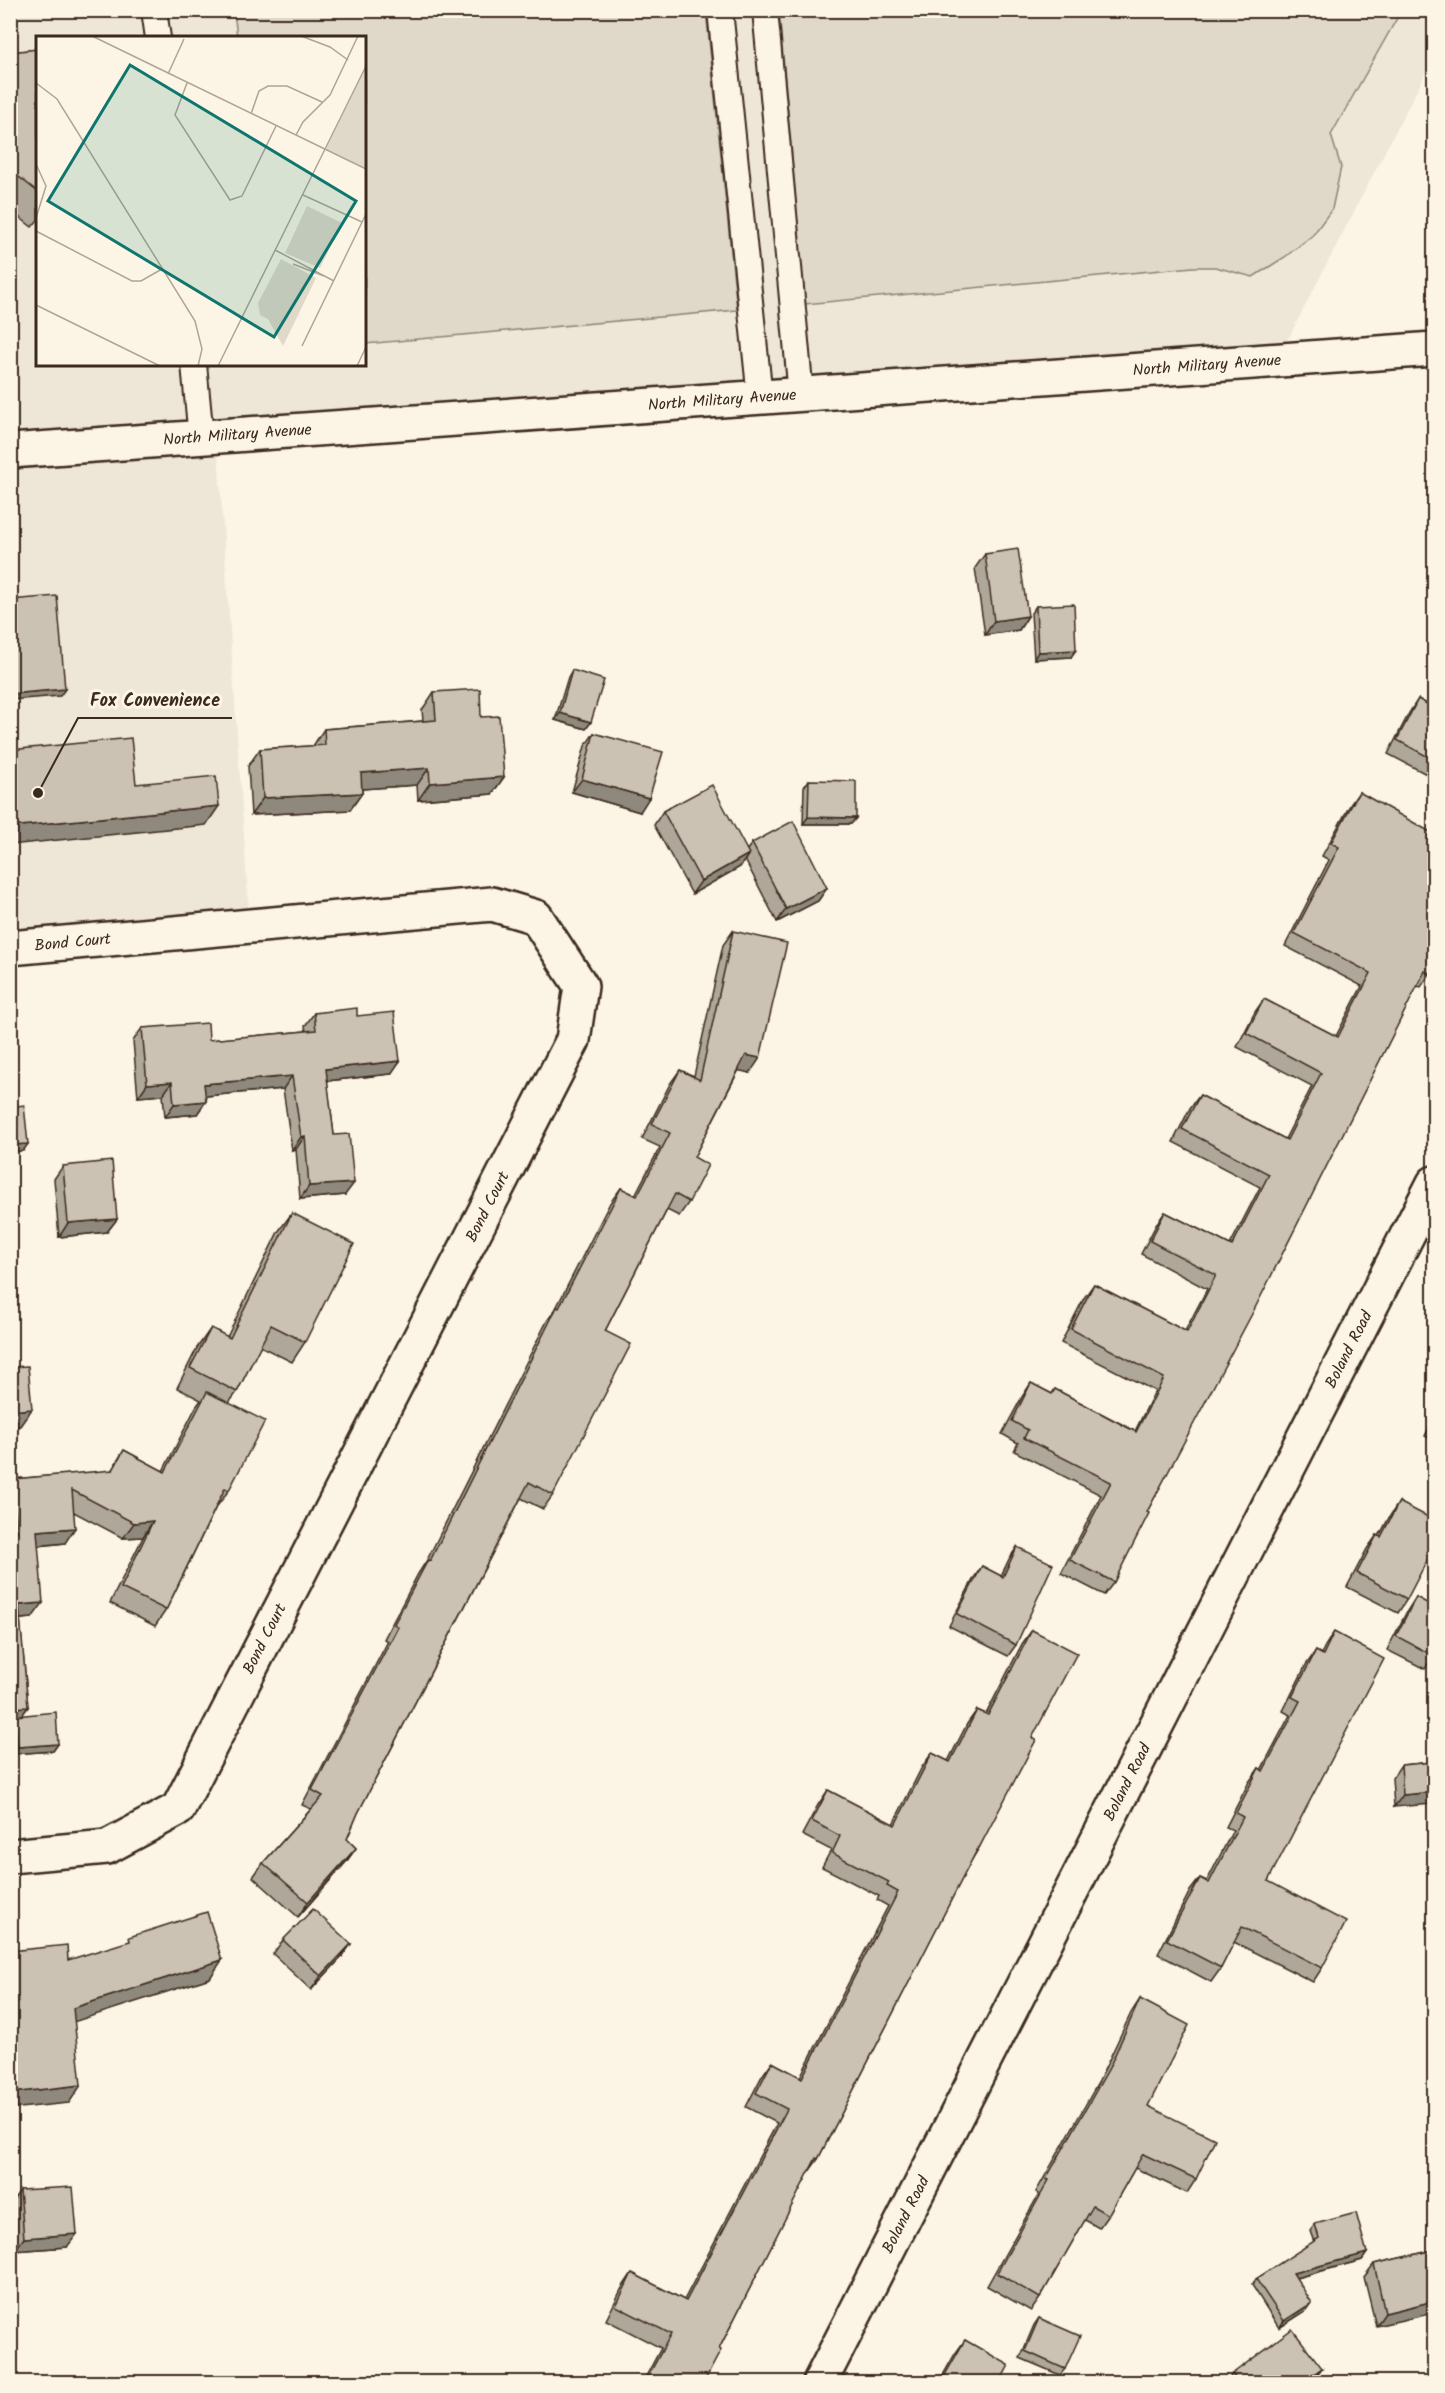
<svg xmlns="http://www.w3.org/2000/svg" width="1445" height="2393" viewBox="0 0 1445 2393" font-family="Kalam,sans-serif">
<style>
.built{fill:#eee6d6;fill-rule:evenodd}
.green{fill:#e0d8c8;stroke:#8e8173;stroke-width:1.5}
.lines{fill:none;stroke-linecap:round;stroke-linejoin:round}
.service-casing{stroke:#3b2a1e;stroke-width:28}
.minor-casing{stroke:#3b2a1e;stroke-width:38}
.secondary-casing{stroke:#3b2a1e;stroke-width:38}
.service{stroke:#fcf5e5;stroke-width:24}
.minor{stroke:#fcf5e5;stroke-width:33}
.secondary{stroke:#fcf5e5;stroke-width:33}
.wall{fill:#afa79a;stroke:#3b2a1e;stroke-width:1.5}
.shaded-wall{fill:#8f887d;stroke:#3b2a1e;stroke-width:1.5}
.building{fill:#ccc2b3;stroke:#3b2a1e;stroke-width:1.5}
.labels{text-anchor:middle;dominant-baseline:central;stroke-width:6;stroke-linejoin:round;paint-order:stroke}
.street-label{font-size:16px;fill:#3b2a1e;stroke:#fcf5e5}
.inset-road{fill:none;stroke:#afa495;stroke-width:1.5}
.view{fill:#0f766e;fill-opacity:0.15;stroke:#0f766e;stroke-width:3}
.inset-edge{fill:none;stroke:#3b2a1e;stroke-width:3}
.leader{fill:none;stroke:#3b2a1e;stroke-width:2}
.callout-dot{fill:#3b2a1e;stroke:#fcf5e5;stroke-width:2}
.callout-label{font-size:18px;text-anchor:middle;font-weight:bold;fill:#3b2a1e;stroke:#fcf5e5;stroke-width:6;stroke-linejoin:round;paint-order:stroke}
</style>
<rect width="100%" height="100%" fill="#fcf5e5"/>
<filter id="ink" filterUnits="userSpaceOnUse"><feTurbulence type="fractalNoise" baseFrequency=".0167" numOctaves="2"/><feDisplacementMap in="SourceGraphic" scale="12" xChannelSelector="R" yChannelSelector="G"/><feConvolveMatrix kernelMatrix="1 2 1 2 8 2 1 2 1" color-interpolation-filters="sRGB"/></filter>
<g filter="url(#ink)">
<path class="built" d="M11,11H1434V57L1276,362L217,437L250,926L11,948ZM38,38H364V364H38Z"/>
<g class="green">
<path d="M234,11H706L737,310L365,344L364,38L237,37Z"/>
<path d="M779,11V10L1401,11L1331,135L1341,167L1332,209L1313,235L1285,257L1253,277L1215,267H1193L805,304Z"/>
</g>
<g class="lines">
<g class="service-casing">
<g id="service">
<path d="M154,10L158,38"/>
<path d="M720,10L760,398"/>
<path d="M765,10L801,395"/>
<path d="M194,364L201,438"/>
</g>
</g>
<g class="minor-casing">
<g id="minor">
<path id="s1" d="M10,948L492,904L536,917L581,986L573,1040L178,1809L107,1847L10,1856"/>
<path id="s2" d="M820,2382L1434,1183"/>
</g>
</g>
<g class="secondary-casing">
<g id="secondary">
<path id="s3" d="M10,451L1434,349"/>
</g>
</g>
<use href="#service" class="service"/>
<use href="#minor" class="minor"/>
<use href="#secondary" class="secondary"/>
</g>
<g class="wall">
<path d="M38,49V220L32,227L10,210V52Z"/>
<path d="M985,554L1028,616L1019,630L985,635L975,568Z"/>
<path d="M1036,606L1071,657L1034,659L1031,613Z"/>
<path d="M572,670L591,722L586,729L555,720L568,677Z"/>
<path d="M434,692L481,717L504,777L492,794L418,800L417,785L362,789V793L350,810L251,815L248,766L260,749L313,746L324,729L423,721L422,710Z"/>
<path d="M1418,699L1434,708V778L1388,754L1409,713Z"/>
<path d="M594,733L640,812L572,792L585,746Z"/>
<path d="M809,780L856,818L851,824H803L804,787Z"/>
<path d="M1359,792L1430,974L1421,987L1417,986L1147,1512L1114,1582L1104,1595L1061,1573L1101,1495L1014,1451L1018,1443L1002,1434L1022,1397L1031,1383L1052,1394L1055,1389L1135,1431L1155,1391L1061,1343L1084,1298L1094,1284L1185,1331L1207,1289L1141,1254L1156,1225L1165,1212L1230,1245L1260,1187L1173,1142L1190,1108L1200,1095L1285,1139L1312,1086L1237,1047L1255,1012L1264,999L1336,1036L1362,986L1285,946L1329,860L1322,856L1350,805Z"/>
<path d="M663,811L747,850L752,843L827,888L818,901L777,922L745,860L740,867L692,894L654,825Z"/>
<path d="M733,931L750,1073L739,1070L694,1157L689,1202L679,1216L667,1210L605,1331L553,1495L543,1509L521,1498L358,1813L347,1839L356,1848L346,1862L298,1917L253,1877L263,1863L311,1809L302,1805L388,1641L384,1639L418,1574L427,1560L547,1321L555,1310L610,1203L621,1188L635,1195L660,1147L642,1139L670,1084L680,1070L694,1076L723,945Z"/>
<path d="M314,1013L357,1016L391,1074L327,1081L334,1135L345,1195L300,1199L296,1149L292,1150L283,1089L205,1096L206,1101L197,1114L165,1117L163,1095L138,1097L133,1041L142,1028L209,1040L306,1031L305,1026Z"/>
<path d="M63,1166L117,1219L107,1232L59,1237L54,1179Z"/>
<path d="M292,1213L305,1342L292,1362L260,1346L237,1392L229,1403V1490L218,1505H217L166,1610L155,1626L110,1603L143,1537L123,1538L74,1512L65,1543L38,1546L32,1618L20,1619L28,1707L22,1715L58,1744L53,1751L13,1754L10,1726V1482L13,1479L111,1471L124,1450L163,1471L196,1407L201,1400L177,1388L197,1348L211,1328L227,1337L278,1232Z"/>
<path d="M1434,1418V1441L1425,1436Z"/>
<path d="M1399,1502L1407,1599L1398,1613L1347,1587L1367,1549L1377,1535L1379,1536L1390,1516Z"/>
<path d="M1017,1547L1016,1645L1008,1656L949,1626L974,1578L982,1566L1001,1576L1009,1559Z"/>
<path d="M1416,1597L1434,1655L1425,1669L1387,1650L1407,1611Z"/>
<path d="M1032,1630V1738L979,1848L971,1861L818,2159L808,2173L719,2349L704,2382H643L661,2348L606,2320L622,2288L632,2273L684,2300L777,2123L746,2107L762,2076L772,2062L800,2077L888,1906L877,1900L879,1896L822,1867L831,1850L802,1835L818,1805L828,1790L893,1824L922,1767L932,1753L948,1761L967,1724L977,1710L986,1714L1022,1644Z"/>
<path d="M1334,1632L1268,1881L1322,1968L1313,1982L1234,1942L1221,1968L1211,1982L1158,1954L1190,1891L1200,1878L1207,1881L1233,1830L1226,1827L1249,1782L1259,1768L1261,1770L1290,1715L1283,1711L1306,1665L1316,1651L1321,1654L1325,1646Z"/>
<path d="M1434,1762L1394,1807L1392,1778L1401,1765Z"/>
<path d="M283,1940L351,1944L341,1958L311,1990L273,1954Z"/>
<path d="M1140,1999L1148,2106L1196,2179L1187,2193L1135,2168L1108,2215L1099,2228L1085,2220L1040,2298L1031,2311L987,2286L1039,2194L1036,2192L1099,2081L1131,2013Z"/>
<path d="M20,2190L67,2247L14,2251L11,2204Z"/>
<path d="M1315,2224L1367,2253L1362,2260L1296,2278L1307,2310L1279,2328L1252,2285L1256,2279L1314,2242L1310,2231Z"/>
<path d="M1434,2250L1376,2326L1364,2277L1374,2264Z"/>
<path d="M1039,2318L1065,2369L1060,2375L1020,2358L1034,2325Z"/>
<path d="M965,2340L1000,2382H939L955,2354Z"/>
<path d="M1322,2368L1311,2382H1227L1232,2374Z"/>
</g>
<g class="shaded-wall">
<path d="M19,177L10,189V178Z"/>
<path d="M1028,616L1019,630L985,635L994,621Z"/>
<path d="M1076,650L1071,657L1034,659L1038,652Z"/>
<path d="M65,689L60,696L10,700V694Z"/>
<path d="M560,713L591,722L586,729L555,720Z"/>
<path d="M429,768L417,785L349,790L361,773Z"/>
<path d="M504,777L492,794L418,800L430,783Z"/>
<path d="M582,779L649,798L640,812L572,792Z"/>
<path d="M362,793L350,810L251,815L263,798Z"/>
<path d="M219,806L206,825L10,845V827Z"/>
<path d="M808,817L856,818L851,824H803Z"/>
<path d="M749,854L740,867L692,894L701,881Z"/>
<path d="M827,888L818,901L777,922L786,909Z"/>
<path d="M746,1055L760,1058L750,1073L736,1070Z"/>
<path d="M400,1061L391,1074L317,1082L326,1069Z"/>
<path d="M292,1076L283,1089L195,1097L204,1084Z"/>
<path d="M172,1082L163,1095L138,1097L147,1084Z"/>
<path d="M206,1101L197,1114L165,1117L174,1104Z"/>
<path d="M305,1136L296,1149L292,1150L301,1137Z"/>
<path d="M28,1144L23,1151L10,1152V1145Z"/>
<path d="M354,1183L345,1195L300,1199L309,1186Z"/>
<path d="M117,1219L107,1232L59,1237L68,1223Z"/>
<path d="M32,1409L20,1426L10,1427V1411Z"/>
<path d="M153,1521L143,1537L123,1538L134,1523Z"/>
<path d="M75,1528L65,1543L26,1547L37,1531Z"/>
<path d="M43,1603L32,1618L10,1620L19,1605Z"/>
<path d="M28,1707L17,1722L15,1716L10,1722V1708Z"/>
<path d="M58,1744L53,1751L13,1754L18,1747Z"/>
<path d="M1434,1792V1804L1394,1807L1403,1795Z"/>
<path d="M356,1848L346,1862L298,1917L308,1902Z"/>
<path d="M351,1944L341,1958L311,1990L321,1976Z"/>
<path d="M222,1960L210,1978L61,2026L73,2008Z"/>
<path d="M81,2085L69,2103L10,2109L11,2093Z"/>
<path d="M77,2234L67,2247L14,2251L24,2238Z"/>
<path d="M1367,2253L1362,2260L1288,2280L1293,2273Z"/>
<path d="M1434,2301V2313L1376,2326L1385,2313Z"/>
<path d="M1312,2303L1307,2310L1279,2328L1284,2321Z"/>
<path d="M1322,2368L1312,2381L1311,2382H1302Z"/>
</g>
<g class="building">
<path d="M38,49V192L19,177L10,178V52Z"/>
<path d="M1018,549L1028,616L994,621L985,554Z"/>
<path d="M57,596L65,689L10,694V600Z"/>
<path d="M1074,604L1076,650L1038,652L1036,606Z"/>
<path d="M572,670L604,680L591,722L560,713Z"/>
<path d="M480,689L481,717L499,716L504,777L430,783L429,768L361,773L362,793L263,798L260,749L325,745L324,729L436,720L434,692Z"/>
<path d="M1418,699L1434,708V760L1397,740Z"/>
<path d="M594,733L663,752L649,798L582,779Z"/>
<path d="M131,738L136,784L216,776L219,806L10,827V750Z"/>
<path d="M809,780L856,781V818L808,817Z"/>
<path d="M712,785L749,854L701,881L663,811Z"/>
<path d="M1359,792L1434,834V966L1430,974L1425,971L1253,1312L1147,1512L1149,1513L1114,1582L1070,1560L1111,1482L1024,1438L1028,1430L1012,1421L1031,1383L1052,1394L1055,1389L1136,1432L1164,1378L1071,1329L1094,1284L1187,1332L1216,1275L1150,1241L1165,1212L1232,1246L1269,1174L1182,1129L1200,1095L1287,1140L1321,1073L1246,1033L1264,999L1338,1037L1371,973L1294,933L1339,847L1331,843Z"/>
<path d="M793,821L827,888L786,909L752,843Z"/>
<path d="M733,931L787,943L760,1058L746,1055L694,1157L708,1165L689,1202L675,1194L605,1331L631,1344L553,1495L529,1482L358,1813L347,1839L356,1848L308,1902L263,1863L323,1796L312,1790L398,1627L394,1624L428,1560L430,1561L557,1307L559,1308L621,1188L637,1196L670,1133L652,1124L680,1070L700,1080Z"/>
<path d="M357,1008V1016L394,1012L400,1061L326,1069L334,1135L349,1134L354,1183L309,1186L305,1136L301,1137L292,1076L204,1084L206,1101L174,1104L172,1082L147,1084L142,1028L208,1023L209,1040L316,1030L314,1013Z"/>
<path d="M24,1105L28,1144L10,1145V1107Z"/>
<path d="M112,1161L117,1219L68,1223L63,1166Z"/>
<path d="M292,1213L354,1244L305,1342L271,1325L237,1392L190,1368L211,1328L230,1338Z"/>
<path d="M28,1366L32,1409L10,1411V1367Z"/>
<path d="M207,1392L265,1421L229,1490L225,1488L166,1610L121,1588L153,1521L134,1523L72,1490L75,1528L37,1531L43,1603L19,1605L28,1707L10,1708V1533L17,1532L13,1479L113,1470L124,1450L165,1472Z"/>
<path d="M1399,1502L1434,1520V1547L1407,1599L1357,1573L1377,1535L1381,1537Z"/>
<path d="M1017,1547L1053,1564L1016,1645L957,1614L982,1566L1003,1577Z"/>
<path d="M1416,1597L1434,1607V1656L1396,1636Z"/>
<path d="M1032,1630L1077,1653L1032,1738L1036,1740L979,1848H978L818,2159L816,2158L719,2349L721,2350L704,2382H645L671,2334L616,2306L632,2273L686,2301L787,2109L756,2093L772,2062L802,2078L898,1892L887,1886L889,1882L832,1853L840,1836L812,1821L828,1790L895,1825L932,1753L950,1762L977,1710L988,1715Z"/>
<path d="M1334,1632L1384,1659L1268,1881L1346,1922L1322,1968L1242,1927L1221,1968L1167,1940L1200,1878L1209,1883L1243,1817L1236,1813L1259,1768L1263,1771L1300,1701L1292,1697L1316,1651L1323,1655Z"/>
<path d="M56,1712L58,1744L18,1747L15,1716Z"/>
<path d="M1434,1762V1792L1403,1795L1401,1765Z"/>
<path d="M313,1909L351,1944L321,1976L283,1940Z"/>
<path d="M207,1912L222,1960L73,2008L81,2085L11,2093L10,1951L67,1945L68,1960L130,1941L129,1937Z"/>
<path d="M1140,1999L1189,2025L1148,2106L1215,2139L1196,2179L1143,2154L1108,2215L1093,2206L1040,2298L997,2273L1049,2180L1046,2179L1109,2068Z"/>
<path d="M73,2187L77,2234L24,2238L20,2190Z"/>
<path d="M1356,2213L1367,2253L1293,2273L1312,2303L1284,2321L1256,2279L1319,2238L1315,2224Z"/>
<path d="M1434,2250V2301L1385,2313L1374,2264Z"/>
<path d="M1039,2318L1080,2336L1065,2369L1025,2351Z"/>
<path d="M1292,2329L1322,2368L1302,2382H1239L1232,2374Z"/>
<path d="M965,2340L1009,2365L1000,2382H941Z"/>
</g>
</g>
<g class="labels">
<g class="street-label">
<text stroke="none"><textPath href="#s3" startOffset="1200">North Military Avenue</textPath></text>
<text stroke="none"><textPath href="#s3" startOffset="714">North Military Avenue</textPath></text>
<text stroke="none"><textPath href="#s3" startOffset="228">North Military Avenue</textPath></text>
<text stroke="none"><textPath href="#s1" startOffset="63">Bond Court</textPath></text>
<text transform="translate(488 1207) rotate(-63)">Bond Court</text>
<text stroke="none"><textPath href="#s2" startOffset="1160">Boland Road</textPath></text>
<text transform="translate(265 1639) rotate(-63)">Bond Court</text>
<text stroke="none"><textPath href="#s2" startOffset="674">Boland Road</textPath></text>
<text stroke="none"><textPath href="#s2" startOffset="188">Boland Road</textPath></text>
</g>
</g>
<g transform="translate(36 36)">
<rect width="330" height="330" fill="#fcf5e5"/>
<path d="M330,30V133L290,113ZM271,170L306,187L284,232L249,217ZM245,223L280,242L247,310L232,283L224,279L222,267Z" fill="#e0d8c8"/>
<path class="inset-road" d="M56,0L330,133M265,0L294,11L312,24M132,38L148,3M0,47L21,63L159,285L166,313L162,330M151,47L139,79L194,164L206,160L240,90M215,78L223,55L232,50H251L286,66M260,99L267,86L294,59L322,0M0,128L10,150L0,182M267,159L326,186M0,195L96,245H105L126,233M239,214L298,245M257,228L288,240M0,269L124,330M266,310L330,178M182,330L330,30M321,330L330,311"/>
<path class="view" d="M94,29L320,165L238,301L12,165Z"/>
<rect width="330" height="330" class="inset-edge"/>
</g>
<path class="leader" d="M38 793L78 718H232"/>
<circle class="callout-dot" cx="38" cy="793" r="6"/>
<g class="callout-label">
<text x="155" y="706">Fox Convenience</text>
</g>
<rect width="1445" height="2393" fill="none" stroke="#fcf5e5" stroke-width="36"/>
<rect x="18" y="18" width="1409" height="2357" fill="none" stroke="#3b2a1e" stroke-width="2" filter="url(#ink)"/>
</svg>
